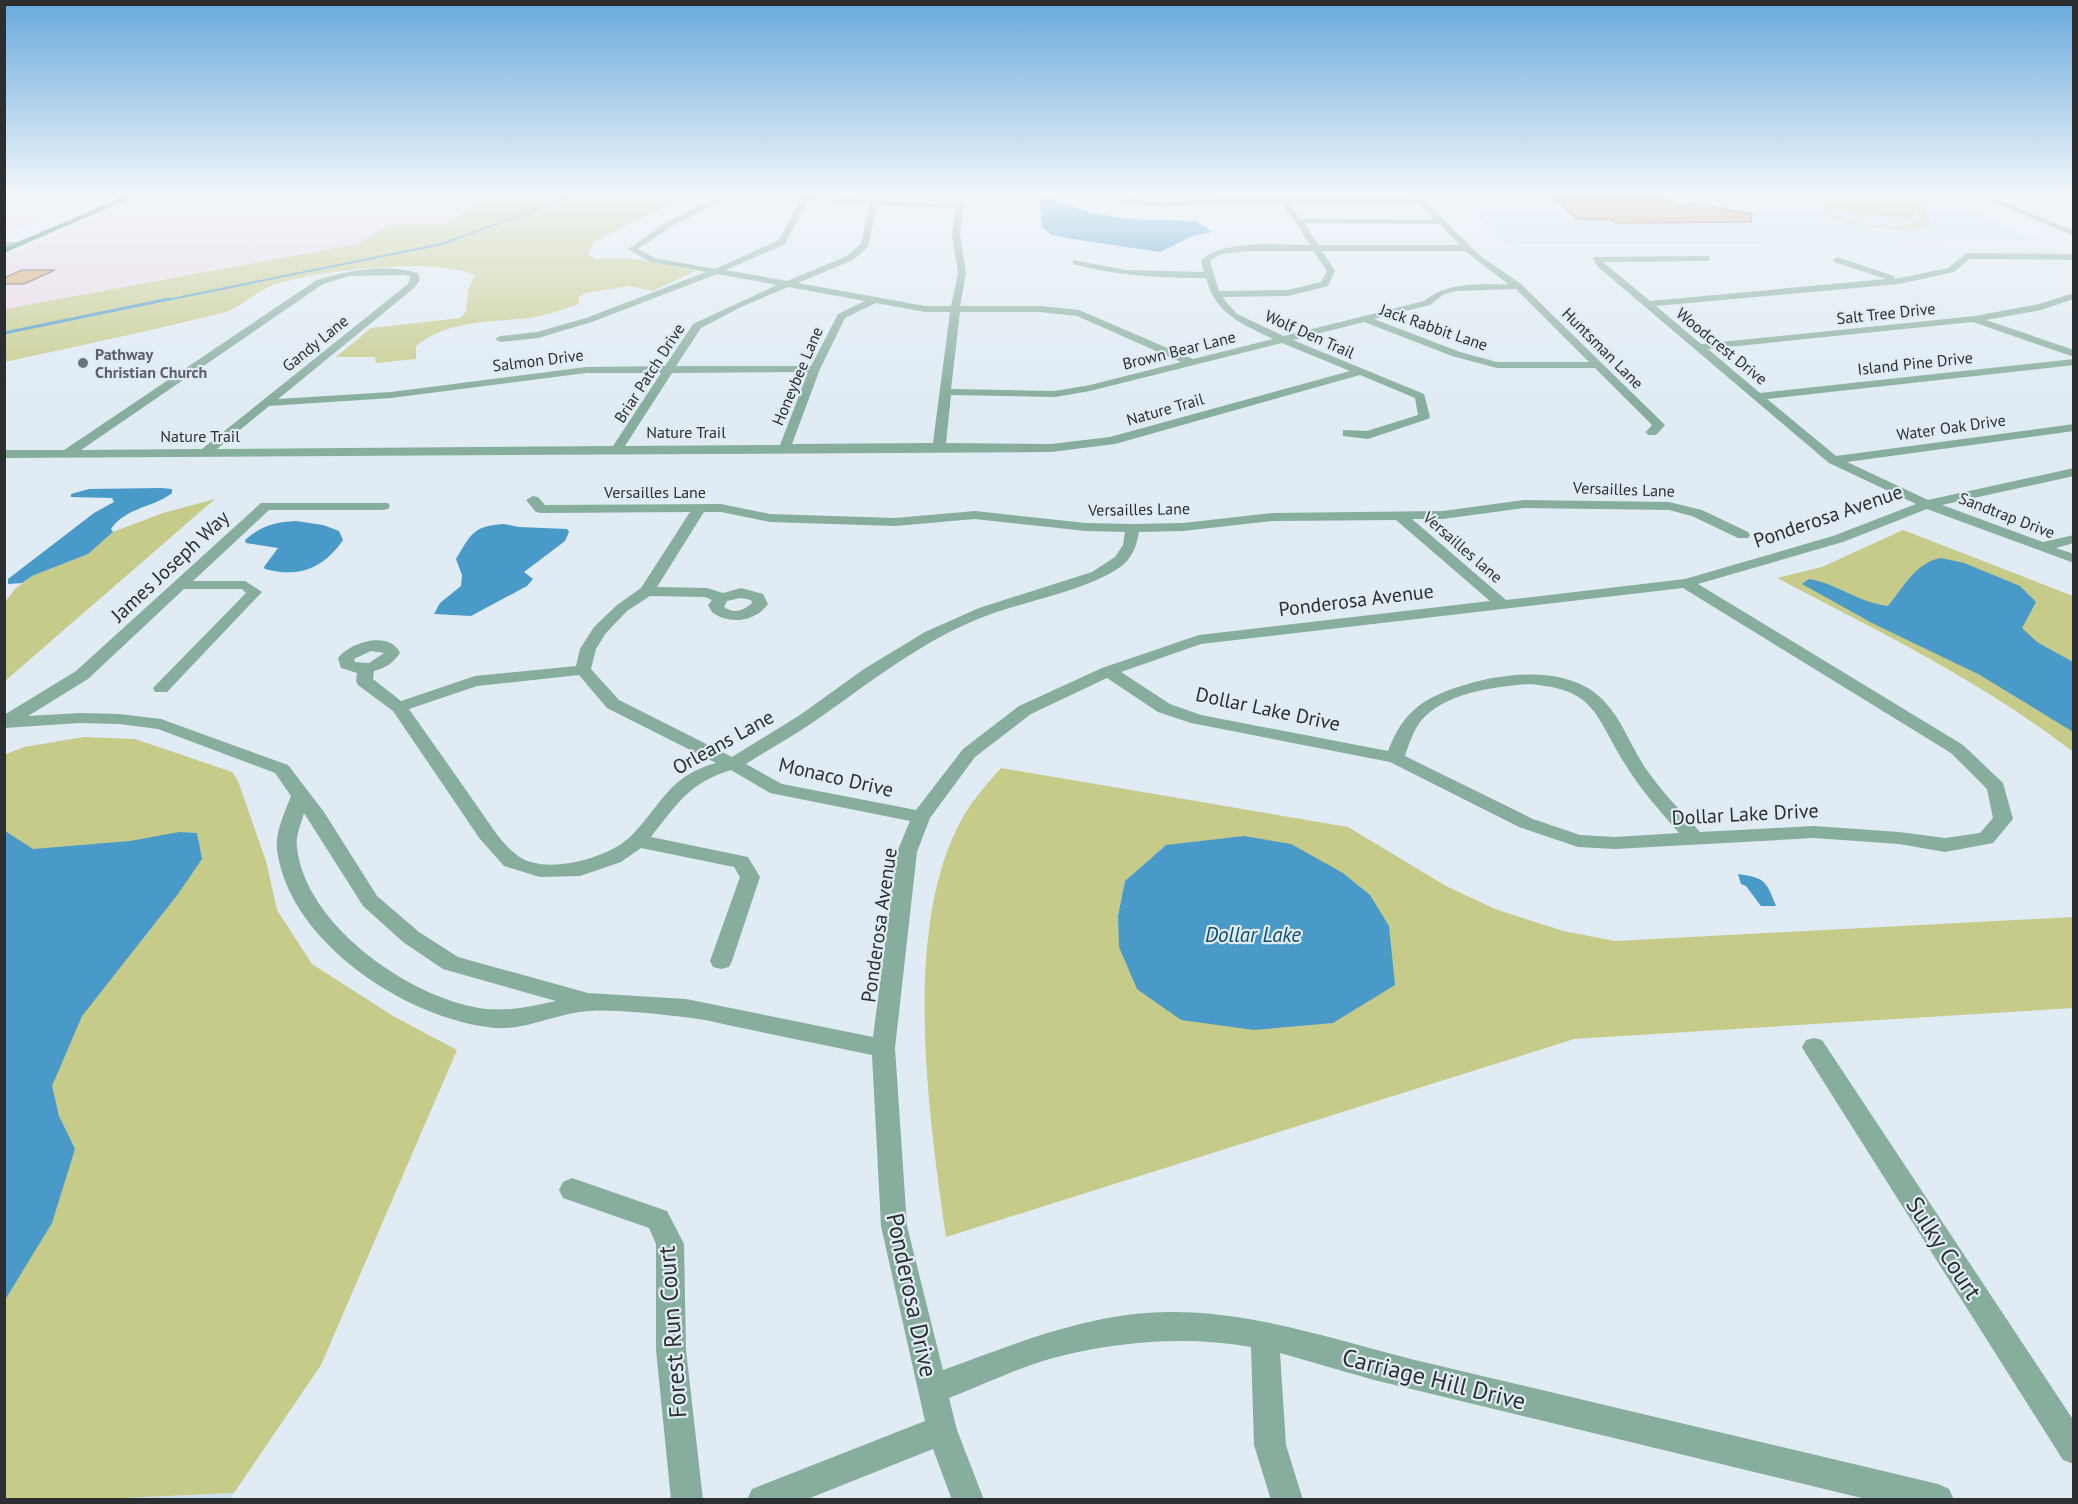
<svg xmlns="http://www.w3.org/2000/svg" width="2078" height="1504" viewBox="0 0 2078 1504" font-family="'PT Sans',sans-serif">
<style>
.commercial{fill:#eed8e6}
.built{fill:#cfe0ed}
.green{fill:#c7cb8a;fill-rule:evenodd}
.water{fill:#4999c9}
.lines{fill:none;stroke-linecap:round;stroke-linejoin:round}
.stream-far1{stroke:#4999c9;stroke-width:2}
.stream{stroke:#4999c9;stroke-width:3}
.building{fill:#dda364;stroke:#716960;stroke-width:1.5}
.minor{fill:#87ad9c;fill-rule:evenodd}
.major{fill:#28795d;fill-rule:evenodd}
.worship-dot{fill:#6b7280;stroke:#e0ebf4;stroke-width:2}
.labels{text-anchor:middle;dominant-baseline:central;stroke-width:4.5;stroke-linejoin:round;paint-order:stroke}
.far-street-label{font-size:16px;fill:#2b2f32;stroke:#e0ebf4}
.far-worship-label{font-size:16px;font-weight:bold;fill:#5b616d;stroke:#e0ebf4;text-anchor:start}
.street-label{font-size:20px;fill:#2b2f32;stroke:#e0ebf4}
.water-label{font-size:21px;font-style:italic;fill:#0d4d6e;stroke:#e0ebf4}
.near-street-label{font-size:24px;fill:#2b2f32;stroke:#e0ebf4}
</style>
<rect width="100%" height="100%" fill="#e0ebf4"/>
<g class="commercial">
<path d="M5,191H109L5,234Z"/>
<path d="M155,191H491L449,223H402L381,228L358,244L5,309L4,257Z"/>
</g>
<g class="built">
<path d="M1451,191H1926L2038,241L1507,245Z"/>
<path d="M234,1493L231,1499H102Z"/>
</g>
<g class="green">
<path d="M491,191H696L594,242L588,254L595,259H635L695,271L653,291L629,286L586,293L579,297V304C563,309 545,316 529,318C491,322 447,320 416,346V359L376,363L375,357H336L371,328L460,318L466,312L468,290L475,275C436,257 315,270 273,285C255,291 240,309 222,313C150,331 77,346 5,362V309L358,244L382,228L402,223H449Z"/>
<path d="M1823,191H1832L1833,211C1846,225 1905,232 1920,220L1913,191H1921L1930,223C1911,235 1839,226 1824,211Z"/>
<path d="M1837,191L1912,193L1916,220L1836,211Z"/>
<path d="M215,499L5,681V602L16,588L32,576L88,554L113,532L163,513Z"/>
<path d="M1903,530L2073,596V752C1983,682 1878,631 1777,578L1822,567Z"/>
<path d="M84,737L135,739L232,772L238,781L266,861L277,910L312,964L393,1016L457,1050L321,1365L234,1493L102,1499H5L4,755L24,747Z"/>
<path d="M1001,768L1348,827L1446,886L1495,909L1563,931L1615,941L2073,917V1008L1574,1039L946,1237C929,1117 901,928 962,819C972,800 987,784 1001,768ZM1166,845L1118,916L1125,881Z"/>
</g>
<g class="water">
<path d="M1045,197L1088,212L1128,219L1196,221L1212,232L1193,236L1160,252L1066,238L1052,235L1042,227L1040,200Z"/>
<path d="M89,489L161,488L172,489V493C153,508 126,507 111,529L113,532L88,554L32,576L22,583L8,584V579L94,513L114,502L112,498L71,497V494Z"/>
<path d="M296,521L323,525L339,531L343,540C323,569 299,578 265,569L264,567L278,548L246,543L245,540C261,526 274,522 296,521Z"/>
<path d="M504,524L519,527L567,529L569,532L565,541L524,572L533,579L527,586L471,616L434,614L440,603L461,586L462,575L456,559C471,534 473,526 504,524Z"/>
<path d="M1941,558L1964,563L2020,586L2036,602L2022,628L2037,642L2073,662V732L1980,675L1872,623L1802,584L1809,579C1838,584 1857,602 1888,606C1903,588 1916,562 1941,558Z"/>
<path d="M5,831L33,849L130,841L179,832L197,833L202,859L178,894L82,1016L52,1086L59,1116L75,1149L52,1223L5,1300Z"/>
<path d="M1244,836L1291,844L1343,873L1370,895L1389,926L1395,985L1333,1023L1254,1030L1181,1020L1137,989L1119,947L1118,916L1125,881L1166,845Z"/>
<path d="M1738,874C1766,878 1766,881 1776,906H1761L1746,886L1741,884Z"/>
</g>
<g class="lines">
<path class="stream-far1" d="M162,301L442,244L586,191"/>
<path class="stream" d="M4,333L169,299"/>
</g>
<g class="building">
<path d="M1568,191L1642,193L1671,201L1681,208L1691,203L1752,214L1751,222L1615,223L1610,219H1579L1547,194Z"/>
<path d="M22,270H55L24,284H4V278Z"/>
</g>
<g class="lines">
<g class="minor">
<path d="M729,191C805,191 880,204 956,204L958,191H966L960,234L966,273L960,306H1040L1079,310L1193,359L1273,339C1241,323 1216,315 1206,278C1160,278 1117,276 1073,264V260L1126,270L1204,272L1201,260C1224,239 1279,245 1310,245L1282,202C1263,202 1244,202 1226,202C1185,204 1134,214 1097,191H1109L1135,199L1166,203L1225,198H1413L1407,191H1415L1479,255L1521,284L1665,425L1656,435H1648L1646,432L1652,425L1595,368H1497L1452,356L1364,322L1293,340L1424,394L1430,417L1428,419L1368,439L1343,436V430L1367,431L1418,415L1415,398L1360,375L1115,444L1051,452L4,458V450H64L317,280C348,270 387,263 418,273L420,280L414,288L278,399L391,392L586,367L665,366L693,324L777,285L717,274L592,322L538,338L500,342L495,339L500,336L537,332L586,318L706,272L650,262L628,249L668,221ZM734,194L801,199L779,240L715,269L655,258L638,249L674,225ZM809,200L870,204L861,244L847,256L787,281L726,270L785,244ZM1289,202H1418L1435,220L1300,219ZM877,205L956,208L952,234L958,273L951,306H925L798,283L853,260L868,247ZM1304,223L1439,224L1460,245H1318ZM1248,251H1313L1327,271L1321,282L1288,290L1219,291L1210,261L1221,254ZM1322,251H1465L1508,284C1477,285 1450,281 1424,301L1284,336L1237,314L1222,297L1288,296L1328,286L1335,271ZM405,275L410,276L408,284L202,449L81,450L323,284L349,276ZM788,287L865,301L838,314L811,366H676L701,328L741,307ZM1516,289L1589,362H1497L1460,352L1374,319L1430,305L1444,294L1456,291ZM876,303L925,312H950L933,443L792,444L820,369L845,318ZM960,312H1040L1077,316L1181,362L1090,385L1055,391L951,389ZM1282,343L1350,371L1110,437L1051,444L946,443L951,395L1055,397L1090,391ZM808,372L780,445L625,446L672,373ZM586,373H661L613,446L217,449L269,406L391,398Z"/>
<path d="M1968,191H1978L2074,231V236Z"/>
<path d="M2060,191L2074,192V197L2061,193Z"/>
<path d="M4,242H17L21,245L17,248H4Z"/>
<path d="M1967,253L2074,254V260L1969,259L1954,272L1899,284L1656,306L1701,344L1975,316L2039,304L2074,293V299L2041,310L1986,320L2074,350V357L1973,322L1708,349L1760,393L2074,359V365L1767,399L1836,456L2074,424V431L1847,462L1928,500L2074,468V476L1942,505L2043,542L2074,535V543L2056,548L2074,554V563L1927,509L1843,542L1698,584L1963,745L2003,783L2013,819L1993,843L1945,852L1899,844L1814,838L1615,849L1578,847L1519,827L1390,762L1191,723L1158,712L1107,678L1031,714L975,757L930,818L917,852L895,1048L907,1226L943,1370C1009,1346 1074,1319 1145,1313C1243,1305 1338,1342 1432,1364C1601,1404 1769,1444 1938,1484L1949,1489L1954,1500H1870L1374,1380L1280,1353L1286,1445L1303,1500H1271L1254,1445L1251,1347C1187,1336 1123,1341 1061,1356C1026,1364 983,1385 949,1398L957,1430L984,1500H952L933,1449L805,1500H747L752,1489L925,1421L881,1226L872,1055C830,1046 788,1038 747,1029C726,1025 705,1019 684,1017C657,1014 615,1009 589,1011C557,1013 528,1030 495,1028C408,1020 288,942 277,849C275,832 285,812 291,796L275,773L158,729L119,724L80,723L4,728V715L76,671L261,503H388L390,506L388,509L383,510H269L193,581H245L262,592L167,692H155L153,688L246,593L242,589H184L88,679L28,716L80,713L119,714L161,719L288,765L324,812L377,896L419,932L458,957L588,993L686,999L873,1037L897,852L910,821L770,793L731,770C690,782 676,805 651,837L748,857L760,877L732,961L729,967L721,969L713,967L710,961L740,877L734,867L641,848L621,862L580,876L540,877L504,866L480,839L393,711L358,685L356,681L357,673L341,668L338,658C350,642 390,630 400,653C393,663 386,668 374,671L373,679L401,701L475,676L576,666L580,649L594,627L617,605L641,588L690,512L541,513L536,512L526,500L533,496L538,497L545,505L721,504L770,514L895,518L975,511L1086,523L1133,524L1183,523L1273,513L1443,511L1524,500L1669,502L1702,510L1748,532L1750,535L1748,538H1738L1692,516L1669,510L1524,508L1443,519H1412L1506,600L1685,579L1833,536L1916,504L1829,463L1597,266L1593,259L1594,257L1710,256V260L1707,261L1603,262L1650,301L1886,279L1834,262L1833,260L1837,257L1894,276L1895,279L1948,268ZM704,512H721L770,522L895,526L975,519L1086,531L1125,532L1123,545L1115,557L1092,572L979,608L925,632L864,669L800,715L732,757L619,700L591,669L596,649L606,633L627,611L650,596L705,597L712,600L708,605L712,612C729,625 755,622 768,604L763,594L741,588L723,593L707,588L657,587ZM1396,520L1490,601L1199,635L1102,668L1019,706L963,749L916,810L782,784L746,764C768,750 791,737 812,723C870,683 924,638 991,614C1030,600 1093,589 1124,564C1133,556 1137,544 1139,532L1183,531L1273,521ZM1683,588L1951,753L1987,789L1993,818L1980,833L1945,838L1899,832L1814,826L1700,832C1681,811 1660,790 1644,766C1630,744 1621,718 1603,700C1570,666 1509,672 1468,684C1426,696 1404,709 1388,751L1201,715L1170,704L1121,672L1201,644ZM741,598L751,600L752,603C743,611 734,614 724,607L727,601ZM371,651L384,653L369,663L355,662L354,659ZM579,675L607,708L716,763C669,776 663,803 632,835C610,858 546,876 518,856C501,844 489,822 477,806C455,774 432,742 409,709L477,686ZM1528,684C1596,689 1594,714 1625,764C1640,789 1660,811 1679,833L1615,837L1580,835L1533,819L1405,756C1409,744 1413,732 1420,722C1444,692 1494,687 1528,684ZM304,813L363,906L403,942L443,969L556,1001C529,1007 502,1013 474,1007C404,993 306,924 297,848C295,837 301,824 304,813Z"/>
<path d="M1814,1038L1822,1040L2074,1421V1464L2063,1460L1806,1054L1802,1047L1806,1040Z"/>
<path d="M572,1178L667,1211L684,1244L686,1350L703,1500H671L656,1350V1244L649,1228L563,1198L559,1190L563,1182Z"/>
</g>
<path class="major" d="M137,191H147L4,253V248Z"/>
</g>
<linearGradient id="sky" x2="0" y2="1"><stop stop-color="#68a9dc"/><stop offset="0.48" stop-color="#f1f6fa"/><stop offset="1" stop-color="#f1f6fa" stop-opacity="0"/></linearGradient>
<rect width="2078" height="402" fill="url(#sky)"/>
<circle class="worship-dot" cx="83" cy="363" r="6"/>
<g class="labels">
<g class="far-street-label">
<text transform="translate(1886 313) rotate(-6)">Salt Tree Drive</text>
<text transform="translate(1434 327) rotate(19)">Jack Rabbit Lane</text>
<text transform="translate(1310 334) rotate(24)">Wolf Den Trail</text>
<text transform="translate(315 343) rotate(-39)">Gandy Lane</text>
<text transform="translate(1722 346) rotate(39)">Woodcrest Drive</text>
<text transform="translate(1603 348) rotate(45)">Huntsman Lane</text>
<text transform="translate(1179 350) rotate(-14)">Brown Bear Lane</text>
<text transform="translate(538 360) rotate(-7)">Salmon Drive</text>
<text transform="translate(1915 363) rotate(-6)">Island Pine Drive</text>
<text transform="translate(649 373) rotate(-57)">Briar Patch Drive</text>
<text transform="translate(797 376) rotate(-67)">Honeybee Lane</text>
<text transform="translate(1165 409) rotate(-16)">Nature Trail</text>
<text transform="translate(1951 427) rotate(-8)">Water Oak Drive</text>
<text x="686" y="432">Nature Trail</text>
<text x="200" y="436">Nature Trail</text>
<text transform="translate(1624 489) rotate(2)">Versailles Lane</text>
<text x="655" y="492">Versailles Lane</text>
<text transform="translate(1139 509) rotate(-1)">Versailles Lane</text>
<text transform="translate(2007 515) rotate(21)">Sandtrap Drive</text>
<text transform="translate(1463 547) rotate(41)">Versailles lane</text>
</g>
<g class="far-worship-label">
<text x="95" y="354">Pathway<tspan x="95" dy="18">Christian Church</tspan></text>
</g>
<g class="street-label">
<text transform="translate(1828 516) rotate(-19)">Ponderosa Avenue</text>
<text transform="translate(170 566) rotate(-43)">James Joseph Way</text>
<text transform="translate(1356 600) rotate(-7)">Ponderosa Avenue</text>
<text transform="translate(1268 709) rotate(12)">Dollar Lake Drive</text>
<text transform="translate(723 742) rotate(-29)">Orleans Lane</text>
<text transform="translate(836 777) rotate(13)">Monaco Drive</text>
<text transform="translate(1745 814) rotate(-3)">Dollar Lake Drive</text>
<text transform="translate(879 925) rotate(-82)">Ponderosa Avenue</text>
</g>
<g class="water-label">
<text x="1253" y="934">Dollar Lake</text>
</g>
<g class="near-street-label">
<text transform="translate(1944 1248) rotate(57)">Sulky Court</text>
<text transform="translate(912 1295) rotate(78)">Ponderosa Drive</text>
<text transform="translate(672 1332) rotate(-94)">Forest Run Court</text>
<text transform="translate(1434 1379) rotate(14)">Carriage Hill Drive</text>
</g>
</g>
<rect width="2078" height="1504" fill="none" stroke="#2b2f32" stroke-width="12"/>
</svg>
